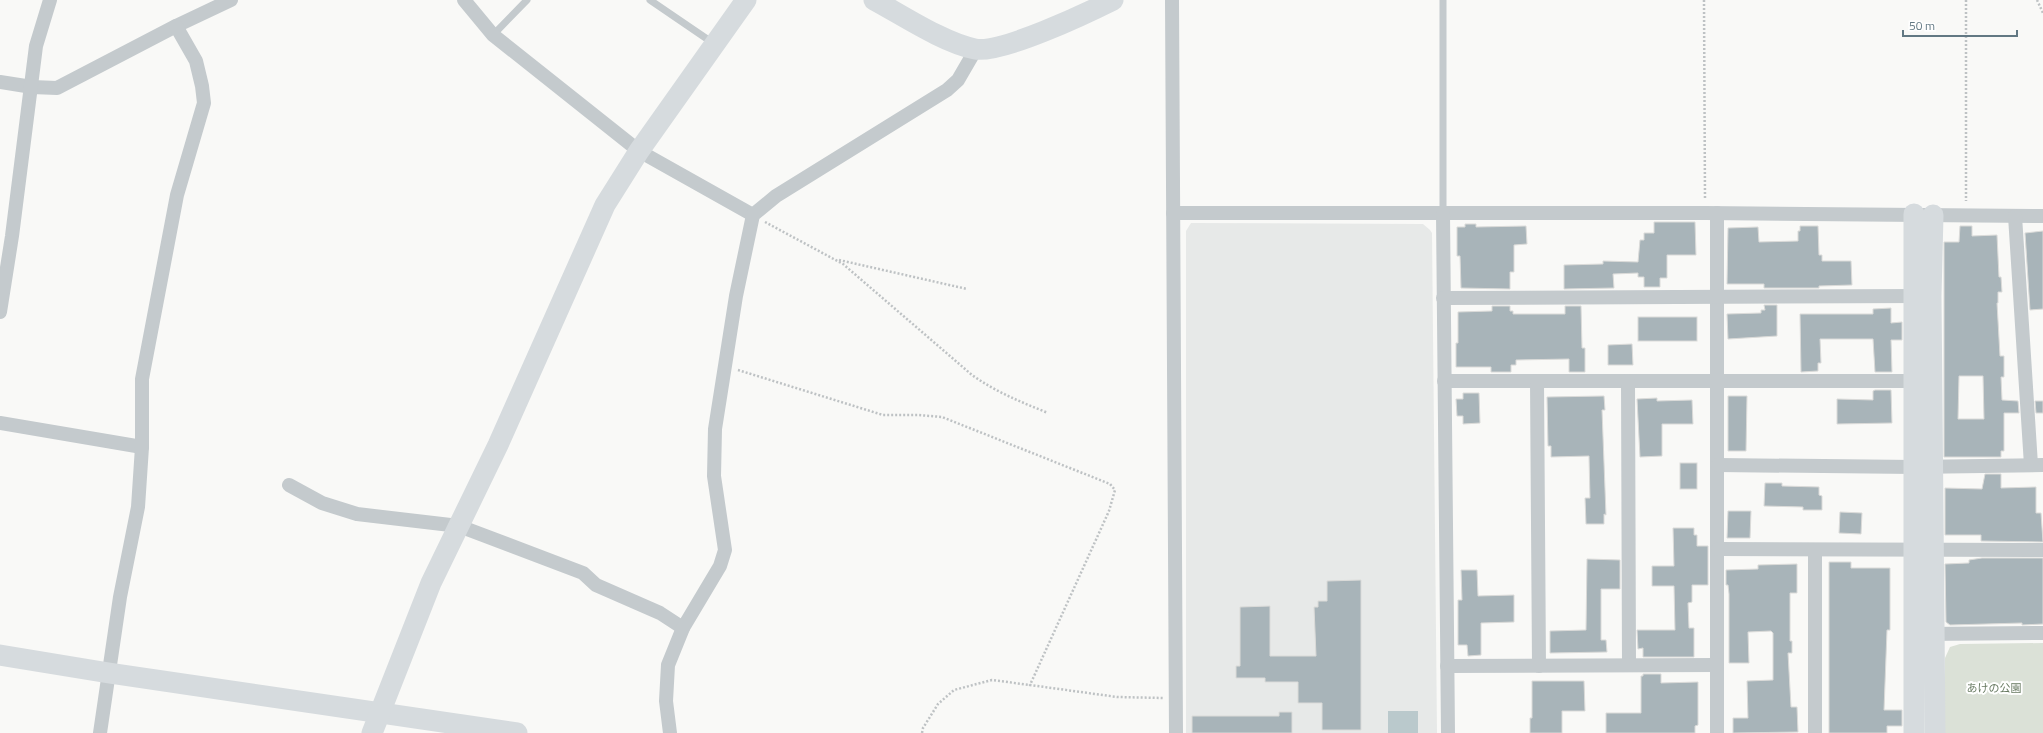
<svg xmlns="http://www.w3.org/2000/svg" width="2043" height="733" viewBox="0 0 2043 733" font-family="'Titillium Web','Noto Sans JP',sans-serif">
<style>
.built{fill:#e7e9e8}
.green{fill:#dbe1d7}
.water{fill:#bac9cc}
.building{fill:#a8b4b9;stroke:#dbdbd9;fill-rule:evenodd}
.lines{fill:none;stroke-linecap:round;stroke-linejoin:round}
.path{stroke:#bec2c4;stroke-width:2.5;stroke-dasharray:2 2;stroke-linecap:butt}
.lane{stroke:#c4cacd;stroke-width:7}
.street{stroke:#c4cacd;stroke-width:14}
.secondary{stroke:#d6dbde;stroke-width:21}
.labels{text-anchor:middle;dominant-baseline:central;stroke-width:4;stroke-linejoin:round;paint-order:stroke}
.park-label{font-size:11px;fill:#687a62;stroke:#fff}
</style>
<rect width="100%" height="100%" fill="#f9f9f7"/>
<path class="built" d="M1191,223L1423,224L1430,230L1432,233L1437,733H1186V231Z"/>
<path class="green" d="M2043,643V733H1945V658L1950,647L1960,644Z"/>
<rect class="water" x="1388" y="711" width="30" height="22"/>
<g class="building">
<path d="M1654,222H1695L1696,255H1667V278H1660V287H1644V277H1638V273L1613,274L1614,288L1564,289V265L1603,264V261L1638,262L1640,240H1644V233H1654Z"/>
<path d="M1465,224H1476V227L1526,226L1527,244L1514,245V272H1510V289L1461,288L1460,256H1457V227H1465Z"/>
<path d="M1800,226H1818L1819,255H1822V261H1851L1852,285L1819,286V288H1764V284H1727L1728,228L1758,227L1759,242L1798,241V231H1800Z"/>
<path d="M1960,226H1972V236L1997,235L1999,277H2001L2002,292H1998V303H1997L2000,356H2004V377H2001L2002,400L2018,401L2019,413H2004V451H2001V457H1944V242H1959ZM1959,376H1983L1984,419H1958Z"/>
<path d="M2043,231V309L2030,310L2025,233Z"/>
<path d="M1764,305H1777V336L1728,339L1727,314L1761,313V310H1765Z"/>
<path d="M1492,306H1510V311H1513V314H1565V306H1581L1582,348H1585V372H1569V359L1516,360V365H1511V372H1491V367H1456V343H1458V312L1492,311Z"/>
<path d="M1891,308V323L1902,322V340H1891L1892,372H1875L1873,339H1820L1821,363H1818V371L1801,372L1800,314H1873V309Z"/>
<rect x="1638" y="317" width="59" height="24"/>
<path d="M1632,344L1633,365H1608V345Z"/>
<path d="M1875,390H1891L1892,423L1837,424V399L1873,400V391Z"/>
<path d="M1463,393H1479L1480,423L1463,424V416H1457L1456,399H1463Z"/>
<path d="M1604,396L1605,410H1602L1606,515L1604,514V524H1586L1585,498H1590L1589,456L1551,457V446H1548L1547,397Z"/>
<path d="M1728,396H1747L1746,451H1728Z"/>
<path d="M1657,398V401L1692,400L1693,424H1662V456L1640,457L1637,399Z"/>
<path d="M2035,401H2043V413H2036Z"/>
<rect x="1680" y="463" width="17" height="26"/>
<path d="M1985,474H2001V488L2036,487V513H2041L2043,542L1981,541V535H1945V488L1982,489Z"/>
<path d="M1765,483H1782V486L1819,487V495L1822,496V510H1803V507L1764,506Z"/>
<path d="M1728,511H1751L1750,538H1727Z"/>
<path d="M1840,512L1862,513L1861,534L1839,533Z"/>
<path d="M1673,528H1694V535H1697V546H1708V585H1692V602L1688,603L1689,628H1694V657H1643V648L1638,649L1637,630H1675L1674,586H1652V566H1674Z"/>
<path d="M1982,558H2043V624L2022,625V623L1950,625L1946,622L1945,564L1969,563V560Z"/>
<path d="M1587,559L1620,560V589H1601V640H1606L1607,652L1550,653V631L1586,630Z"/>
<path d="M1829,562H1851V568H1890V630H1887L1884,710H1902V726H1887V733H1829Z"/>
<path d="M1797,564V593H1790V641H1792V653H1788L1791,707H1797L1798,732L1733,733V718H1748L1747,681L1773,680V633L1771,631L1748,632L1749,663H1729V594L1728,585H1726V570L1758,569V565Z"/>
<path d="M1461,570H1477L1478,596L1514,595V622L1481,623V655L1468,656L1467,645H1458V600H1462Z"/>
<path d="M1361,580V730H1322V703H1298V682H1265V678H1236V666H1240V607L1270,606V656H1316L1314,607H1318V601H1327V581Z"/>
<path d="M1643,674H1661V683L1698,682V725L1695,726V733H1606V713H1641V676H1643Z"/>
<path d="M1532,681H1584L1585,711H1562V733H1530V718H1532Z"/>
<path d="M1279,712H1292V733H1192V716H1279Z"/>
</g>
<g class="lines">
<g class="path">
<path d="M1704,0L1705,199"/>
<path d="M1966,0V201"/>
<path d="M2037,0L2043,13"/>
<path d="M765,222L843,264L972,375C996,392 1021,402 1048,413"/>
<path d="M839,260L967,289"/>
<path d="M738,370L883,415H918L942,417L1110,484L1115,490L1109,511L1030,685L1117,697L1163,698"/>
<path d="M922,733L923,728L938,704L954,690L992,680L1030,685"/>
</g>
<g class="lane">
<path d="M650,0L713,43"/>
<path d="M493,35L527,0"/>
<path d="M1443,214V0"/>
</g>
<g class="street">
<path d="M464,0L493,35L639,151L753,215"/>
<path d="M1172,0L1176,733"/>
<path d="M0,82L32,87L57,88L176,26L231,0"/>
<path d="M1173,213H1705L2043,216"/>
<path d="M1717,213V733"/>
<path d="M1443,214L1448,733"/>
<path d="M2015,216L2031,465"/>
<path d="M1443,298L1923,296"/>
<path d="M0,312L12,236L36,46L50,0"/>
<path d="M1444,381H1922"/>
<path d="M1537,381L1539,666"/>
<path d="M1628,381L1629,665"/>
<path d="M0,423L142,447"/>
<path d="M1718,465L1914,467L2043,465"/>
<path d="M289,485L322,503L357,514L459,526L583,573L596,585L660,613L683,628"/>
<path d="M1718,549L2043,550"/>
<path d="M1926,634L2043,633"/>
<path d="M1447,666L1717,665"/>
<path d="M100,733L120,597L138,507L142,447V379L177,195L204,103L202,86L196,61L176,26"/>
<path d="M670,733L666,701L668,665L683,628L720,566L725,550L714,476L715,429L736,296L753,215L776,196L947,90L958,80L976,49"/>
<path d="M1815,733V550"/>
</g>
<g class="secondary">
<path d="M874,0C902,15 944,43 975,49C1001,54 1087,13 1113,0"/>
<path d="M1933,215L1931,296L1935,733"/>
<path d="M0,655L109,673L517,733"/>
<path d="M372,733L431,583L498,445L605,205L639,151L746,0"/>
<path d="M1914,733V214"/>
</g>
</g>
<g class="labels">
<g class="park-label">
<text x="1994" y="688">あけの公園</text>
</g>
</g>
<path d="M1903 30v6h114v-6" fill="none" stroke="#627883" stroke-width="2"/>
<text x="1909" y="30" font-size="12" fill="#627883" stroke="#ffffff" stroke-width="3" paint-order="stroke">50 m</text>
</svg>
